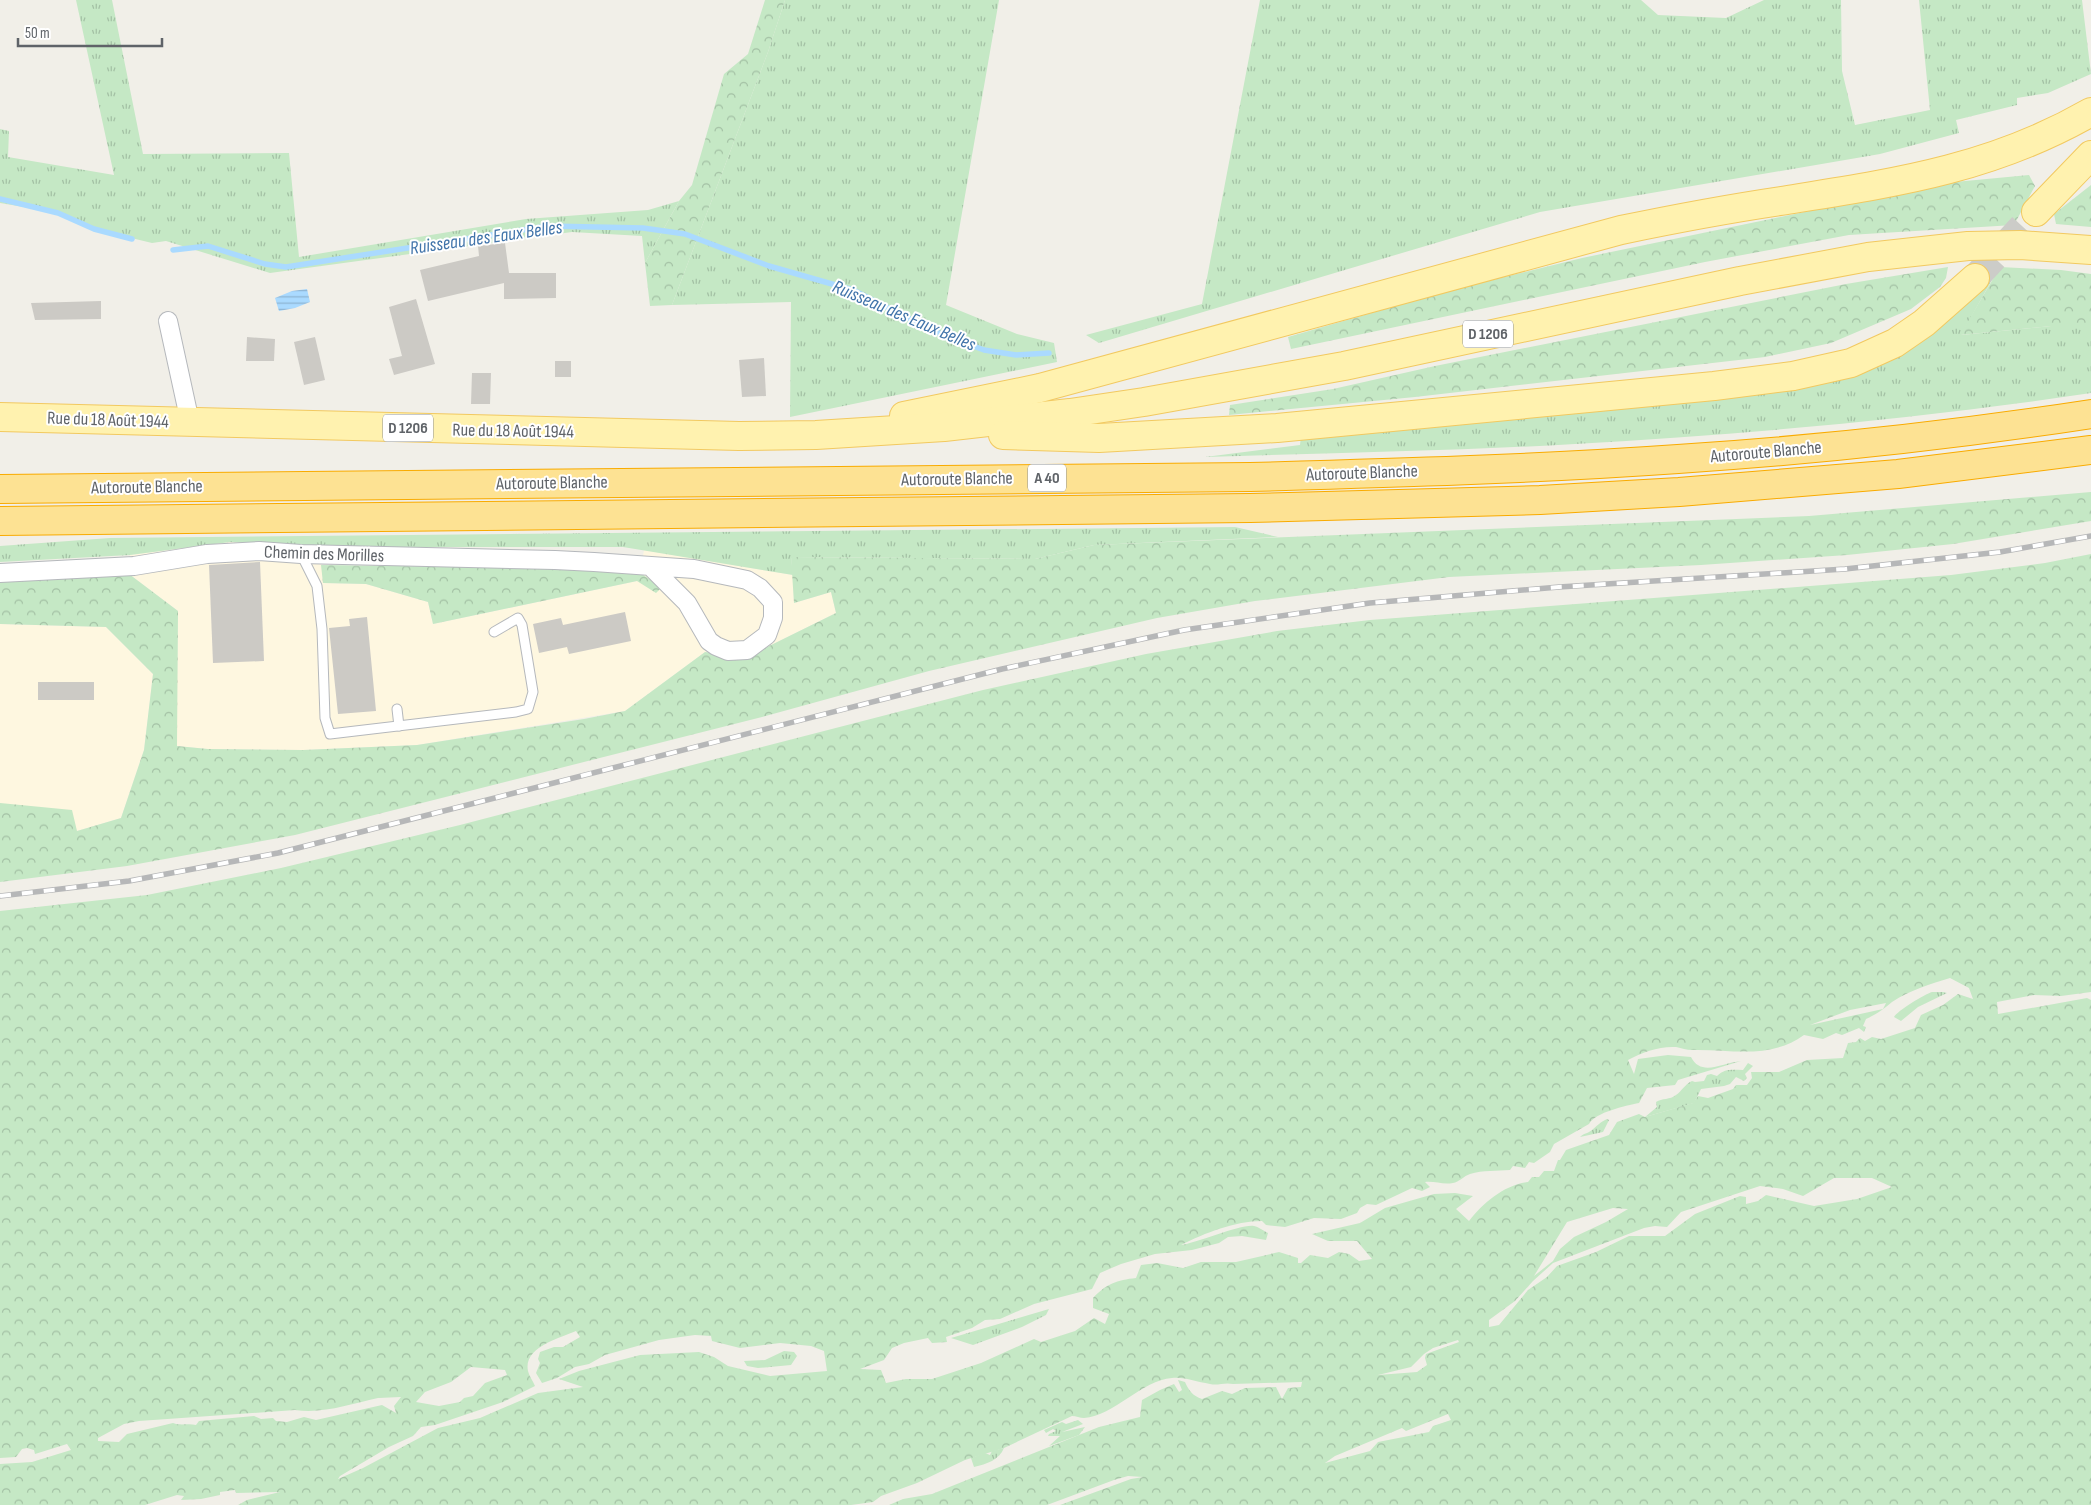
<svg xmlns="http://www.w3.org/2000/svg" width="2091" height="1505" viewBox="0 0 2091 1505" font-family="'Sofia Sans Condensed',sans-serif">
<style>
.commercial{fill:#fef7e0}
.grass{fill:url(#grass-tufts)}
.forest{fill:url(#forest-crowns);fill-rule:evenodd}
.water{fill:url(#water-rules)}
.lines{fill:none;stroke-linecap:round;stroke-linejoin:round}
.stream{stroke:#aadaff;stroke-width:5.5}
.building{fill:#cccac5}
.primary-tunnel{stroke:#ccccc8;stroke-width:28;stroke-dasharray:28 14;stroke-linecap:butt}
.lane-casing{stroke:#b5b8bc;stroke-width:11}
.street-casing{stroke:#b5b8bc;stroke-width:20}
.primary-casing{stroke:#f2c960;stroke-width:30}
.highway-casing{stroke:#f9ab00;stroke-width:30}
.lane{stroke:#fff;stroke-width:9}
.street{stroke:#fff;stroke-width:18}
.primary{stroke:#fff2af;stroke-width:28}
.highway{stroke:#fde293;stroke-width:28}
.rail-casing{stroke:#b6b7b8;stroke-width:5.5}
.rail{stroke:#fff;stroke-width:4;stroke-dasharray:11;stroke-linecap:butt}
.labels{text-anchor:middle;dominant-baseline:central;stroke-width:4;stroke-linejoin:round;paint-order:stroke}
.shield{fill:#fff;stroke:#8f9295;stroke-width:1}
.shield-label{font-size:16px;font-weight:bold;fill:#5f6368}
.street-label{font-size:18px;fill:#5f6368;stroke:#fff}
.water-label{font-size:19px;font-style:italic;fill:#4174aa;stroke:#fff}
</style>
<defs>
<pattern id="grass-tufts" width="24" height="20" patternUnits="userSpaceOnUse" patternTransform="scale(1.25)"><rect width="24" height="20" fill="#c5e8c5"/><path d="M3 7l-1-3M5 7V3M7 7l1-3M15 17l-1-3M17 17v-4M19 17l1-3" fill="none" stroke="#a3c0a4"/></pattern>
<pattern id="forest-crowns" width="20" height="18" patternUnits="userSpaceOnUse" patternTransform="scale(1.25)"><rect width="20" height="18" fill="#c5e8c5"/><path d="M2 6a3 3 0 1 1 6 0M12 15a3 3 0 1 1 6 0" fill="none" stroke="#a3c0a4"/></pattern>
<pattern id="water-rules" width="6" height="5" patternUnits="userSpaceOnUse" patternTransform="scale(1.25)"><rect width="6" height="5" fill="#aadaff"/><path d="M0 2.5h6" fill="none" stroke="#8eb4d2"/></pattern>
</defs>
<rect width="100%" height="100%" fill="#f1efe8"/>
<g class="commercial">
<path d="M230,542L320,547L323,583L366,584L428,602L433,624L637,581L640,573L644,550L793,575L794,603L831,592L836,613L751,655L738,656L705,652L625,711L417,745L303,750L207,749L176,746L178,611L129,574L130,555Z"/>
<path d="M0,624L106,627L153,674L144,750L121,818L77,831L0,803Z"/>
</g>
<g class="grass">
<path d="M76,0H112L143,154L289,153L299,257L526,219L648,210L679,201L645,263L642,236L572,232L270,273L166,241L152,243L94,229L60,213L0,203V129L9,131L8,157L114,175Z"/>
<path d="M785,0H999L946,305L1017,334L1054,343L1057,362L790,417L791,302L672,305L768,52Z"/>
<path d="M1260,0H1641L1658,15L1726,18L1764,0H1841L1842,71L1855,125L1930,110L1919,0H2082L2091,74L2048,93L2017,98V105L1956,120L1959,133L1880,154L1540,212L1099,343L1086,335L1202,304Z"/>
<path d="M1993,278L1961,335L2051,326H2091V393C1920,419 1748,434 1575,444C1452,451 1328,453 1205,457L1300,445L1301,436L1744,395L1961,308Z"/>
<path d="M1235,527L1278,537L1094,545L1035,559L791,557L793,575L623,547H320L230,542L130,555L0,562V546L110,538Z"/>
<path d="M1932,992H1943L1947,993L1918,1007L1901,1021L1894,1017C1897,1011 1925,994 1932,992Z"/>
<path d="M1748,1063L1753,1066L1745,1074L1747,1078L1744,1081L1736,1077L1730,1084L1724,1086L1701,1089L1694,1103L1645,1117L1657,1107L1656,1102C1662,1098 1670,1100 1676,1095C1682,1091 1684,1085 1692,1081L1695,1082L1704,1081L1707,1075L1711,1074L1717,1076C1725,1068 1733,1070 1743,1070Z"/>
<path d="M1607,1119L1609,1120L1603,1132L1580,1137C1584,1133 1587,1134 1592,1130C1597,1126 1600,1122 1607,1119Z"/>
<path d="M1049,1309L1046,1315L1022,1327L973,1345L951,1338Z"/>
<path d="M784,1351L794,1352L797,1356L791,1365L758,1368L747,1366L744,1361L765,1360Z"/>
<path d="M1078,1420L1083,1424L1062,1432L1085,1427L1079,1435L1049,1446L1060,1436H1048L1049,1434L1056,1431L1053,1429L1046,1433L1044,1430L1062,1422L1066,1424Z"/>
<path d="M1004,1448C999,1460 987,1464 974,1467L971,1458L985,1453L990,1455L992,1451Z"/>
</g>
<g class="forest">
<path d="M765,0H785L768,52L672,305L650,306L645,263L679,201L692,185L724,74L748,54Z"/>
<path d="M2029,175L2035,186L2014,225L1849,235L1705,262L1291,349L1288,337L1451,290L1582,258L1944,183Z"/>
<path d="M2091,185V227L2056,224L2054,214Z"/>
<path d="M1948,267L1946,278L1940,287L1911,309L1831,343L1765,357L1415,397L1229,415L1230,405L1333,389L1435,366L1846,284Z"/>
<path d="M2000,267L2061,270L2091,274V326H2051L1960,335Z"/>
<path d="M2091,492V521L1953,544L1847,555L1701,565L1449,577L1255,601L1157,618L929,671L762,717L295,835L127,866L0,882V803L72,810L77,831L121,818L144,750L153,674L106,627L0,624V581L129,574L178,611L177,746L208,749L303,750L417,745L584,719L625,711L705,652L738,656L751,655L836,613L831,592L794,603L791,557L1035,559L1094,545L1809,516Z"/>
<path d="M2091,554V992L2061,996L2034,995L1997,1002L1998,1014L2087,998L2091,1000V1505H1060L1131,1479L1143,1477L1128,1476L1114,1480L1047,1505H889L903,1499L932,1494L1099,1427L1140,1417L1142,1400L1160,1390L1174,1384L1179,1392L1182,1390L1178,1380L1185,1382C1189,1391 1193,1396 1202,1399L1222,1391L1232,1394L1245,1388L1276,1387L1282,1399L1288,1388L1301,1387L1302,1382L1233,1384C1224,1382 1218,1386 1210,1384C1196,1382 1186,1377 1172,1378C1142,1380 1114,1416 1084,1418C1080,1418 1076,1416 1072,1416L1004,1448L965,1460L917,1483L881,1496L873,1502L851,1505H238L247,1500L280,1492L236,1493L235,1490L220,1492V1495L201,1499L181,1500L184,1496L177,1495L145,1505H0V1464L32,1462L71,1450L67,1444L35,1454L34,1450L27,1448L22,1449L16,1457L0,1458V911L147,895L281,868L460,825L983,690L1146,654L1277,631L1370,620L1951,575L2045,563ZM1950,978L1969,988L1973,999L1958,994L1943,1005L1921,1015L1915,1028L1881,1039L1872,1037L1865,1041L1860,1038L1856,1042L1848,1043L1843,1058L1807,1060L1779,1072H1751L1752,1078L1747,1085H1736L1733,1089L1708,1098L1698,1096L1693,1103L1645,1117L1639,1114L1617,1122L1609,1135L1566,1150L1560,1160H1558L1554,1171H1544L1539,1177H1532L1528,1182C1504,1185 1483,1203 1469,1221L1456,1209L1473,1196L1455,1193L1434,1194L1385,1208L1360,1223L1312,1234L1328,1241H1357L1372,1259L1359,1261L1349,1254L1339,1252L1328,1258L1310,1255L1301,1263H1298V1258L1279,1252L1236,1262H1201L1183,1268L1157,1263L1141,1265L1136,1278C1117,1280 1106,1284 1093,1298V1308L1109,1314L1105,1324L1094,1318L1075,1331L1041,1342L1034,1339L981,1363L932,1379H906L886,1383L881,1370L860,1369L884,1360L892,1348L904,1343L928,1338L932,1343L947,1342L946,1337L972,1328L985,1320L1000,1319L1034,1304L1092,1289L1100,1273L1121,1264L1155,1254L1192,1250L1219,1243L1228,1237L1242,1236L1266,1240L1268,1233C1264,1231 1259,1227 1254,1226C1244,1223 1196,1243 1181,1245C1205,1233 1235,1221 1262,1221L1266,1225L1285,1227L1314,1218L1341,1219L1357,1213L1360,1208L1367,1204L1376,1205L1412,1188L1422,1191L1430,1187L1425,1182C1435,1181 1443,1185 1453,1183C1459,1182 1464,1176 1470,1174C1483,1170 1497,1171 1510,1170L1513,1166L1525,1168L1529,1162L1534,1163L1550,1152L1554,1144L1589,1124C1596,1112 1625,1106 1639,1103L1647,1088L1675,1085L1678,1080L1741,1061C1722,1063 1701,1077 1691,1057L1668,1055L1638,1059L1634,1074L1628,1060C1642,1052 1660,1046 1676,1047C1682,1048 1686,1050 1692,1050C1732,1049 1769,1060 1804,1035L1823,1039L1836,1033L1842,1035L1859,1028L1864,1032L1866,1027L1863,1026L1866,1019C1879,1013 1882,1010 1892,1002C1910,990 1931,984 1950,978ZM1886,1003L1883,1009L1810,1025L1850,1010ZM1834,1178H1872L1892,1187L1857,1199L1814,1206L1766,1195L1758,1201L1746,1204V1197L1740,1196L1695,1214L1665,1236H1629L1596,1252L1557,1266L1547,1277L1528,1290L1499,1325L1489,1327V1320L1515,1301L1533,1281L1553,1263L1644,1228L1655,1226L1667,1227L1681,1212L1760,1186L1783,1189L1803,1196ZM1613,1208L1628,1209L1606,1222L1574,1237L1560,1249L1553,1261L1534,1276L1567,1222ZM576,1331L580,1337L563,1347H554L540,1352L538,1359L540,1363L536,1373L542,1383L557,1378L575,1367L589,1364L605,1355L659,1340L695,1335L711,1336L712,1341L740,1348L780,1343L811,1346L824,1351L827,1371L770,1376L728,1366L714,1357L699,1352L640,1355L579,1371L559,1379L583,1387L538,1393L480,1418L438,1428L363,1468L338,1479L340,1476L389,1447L413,1436L421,1427L435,1425L503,1402L535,1386C533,1381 529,1376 528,1371C523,1347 560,1338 576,1331ZM1458,1340L1459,1342L1426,1354L1425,1358L1427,1365L1417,1372L1378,1375L1411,1367L1424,1354L1433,1348ZM471,1367L505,1370L507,1375L485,1383L473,1396L464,1398L460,1402L439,1406L416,1402L425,1392L451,1382ZM378,1398L401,1397L394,1406L396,1413L382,1405L316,1420L304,1417L287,1422L276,1421L273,1418L261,1419L254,1416L199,1421L196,1425C188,1423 181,1426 173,1423L127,1434L119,1442L98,1441V1438L124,1424L139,1421L295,1410C324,1414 350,1404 378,1398ZM1448,1414L1451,1420L1433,1426L1429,1432L1378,1442L1370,1451L1325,1463L1335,1456L1402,1428L1406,1431Z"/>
<path d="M321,565L556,568L640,573L662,587L656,593L637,581L433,624L428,602L366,584L323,583Z"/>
</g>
<path class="water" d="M307,289L310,302L295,308L279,311L275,298L292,291Z"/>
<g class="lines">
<g class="stream">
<path d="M0,199L58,213L94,229L132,239"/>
<path d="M173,250L208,246L265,264L286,267L548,226L643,228L685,234L769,266L853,290L931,330L984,350L1016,355L1049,353"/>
</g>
</g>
<g class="building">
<path d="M505,243L509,273H556V298L504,299V283L428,301L420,270L479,256L478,246Z"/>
<path d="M416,299L435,364L394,375L389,359L402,356L389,307Z"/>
<path d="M101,301V319L35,320L31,303Z"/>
<path d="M247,337L275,339L274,361H246Z"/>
<path d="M315,337L325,380L304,385L294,342Z"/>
<path d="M764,358L766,396L742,397L739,360Z"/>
<rect x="555" y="361" width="16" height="16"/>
<path d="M472,373H491L490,404H471Z"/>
<path d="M260,562L264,661L213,663L209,565Z"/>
<path d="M625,612L631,641L569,654L567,647L539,653L533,624L561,618L563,625Z"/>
<path d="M367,617L376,711L338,714L329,628L350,626L349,619Z"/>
<rect x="38" y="682" width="56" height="18"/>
</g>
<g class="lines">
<path class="primary-tunnel" d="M1975,278L2036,212"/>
<g class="lane-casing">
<g id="lane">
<path d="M301,554L317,586L322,629L325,718L330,734L516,712L528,709L533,692L522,625L518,618L494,632"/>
<path d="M397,709L399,726"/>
</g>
</g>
<g class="street-casing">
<g id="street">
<path d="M168,321L190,422"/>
<path d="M0,573L134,566L207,554L259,551L301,554L555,560L594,562L694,569L747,580L760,588L773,602V618L767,635L747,650L728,651L716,646L709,641L687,603L650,566"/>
</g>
</g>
<g class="primary-casing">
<g id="primary">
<path d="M2036,212L2091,155"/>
<path d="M904,416L1040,388L1621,230C1674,219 1727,209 1781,201C1893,183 1990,170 2091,112"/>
<path d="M0,417L739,436L816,435L944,427L1070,413L1144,402L1344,366L1740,281L1868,257L1968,246L2020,245L2091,250"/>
<path d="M1003,435L1099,438L1277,428L1714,386L1793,376L1851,363L1895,343L1924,323L1975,278"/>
</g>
</g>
<g class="highway-casing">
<g id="highway">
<path d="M0,489L1250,477C1393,473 1536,469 1678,459C1816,450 1954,435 2091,414"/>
<path d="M0,521L1250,508L1540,500L1679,492L1898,474L2091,450"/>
</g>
</g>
<use href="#lane" class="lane"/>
<use href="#street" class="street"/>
<use href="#primary" class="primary"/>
<use href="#highway" class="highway"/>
<g class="rail-casing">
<path id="rail" d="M0,896L129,881L278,853L1002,669L1184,630L1370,603L1559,587L1845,569L2000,552L2091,536"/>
</g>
<use href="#rail" class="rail"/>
</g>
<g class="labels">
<g class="shield">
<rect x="1463" y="320.5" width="50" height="27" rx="4"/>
<rect x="383" y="414.5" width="50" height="27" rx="4"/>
<rect x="1028" y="464.5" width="38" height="27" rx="4"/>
</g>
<g class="shield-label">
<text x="1488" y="334">D 1206</text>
<text x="408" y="428">D 1206</text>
<text x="1047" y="478">A 40</text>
</g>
<g class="street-label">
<text transform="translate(108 420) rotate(2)">Rue du 18 Août 1944</text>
<text transform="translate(513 431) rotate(1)">Rue du 18 Août 1944</text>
<text transform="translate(1766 452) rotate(-5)">Autoroute Blanche</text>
<text transform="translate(1362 473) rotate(-2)">Autoroute Blanche</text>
<text transform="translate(957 479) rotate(-1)">Autoroute Blanche</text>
<text transform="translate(552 483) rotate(-1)">Autoroute Blanche</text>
<text transform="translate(147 487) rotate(-1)">Autoroute Blanche</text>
<text transform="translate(324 554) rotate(2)">Chemin des Morilles</text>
</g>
<g class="water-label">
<text transform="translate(486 238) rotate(-8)">Ruisseau des Eaux Belles</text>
<text transform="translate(904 316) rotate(23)">Ruisseau des Eaux Belles</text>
</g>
</g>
<path d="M18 38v8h144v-8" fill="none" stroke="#5f6368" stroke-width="2.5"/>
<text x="25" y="38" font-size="15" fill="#5f6368" stroke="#ffffff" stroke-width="4" paint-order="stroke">50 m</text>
</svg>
